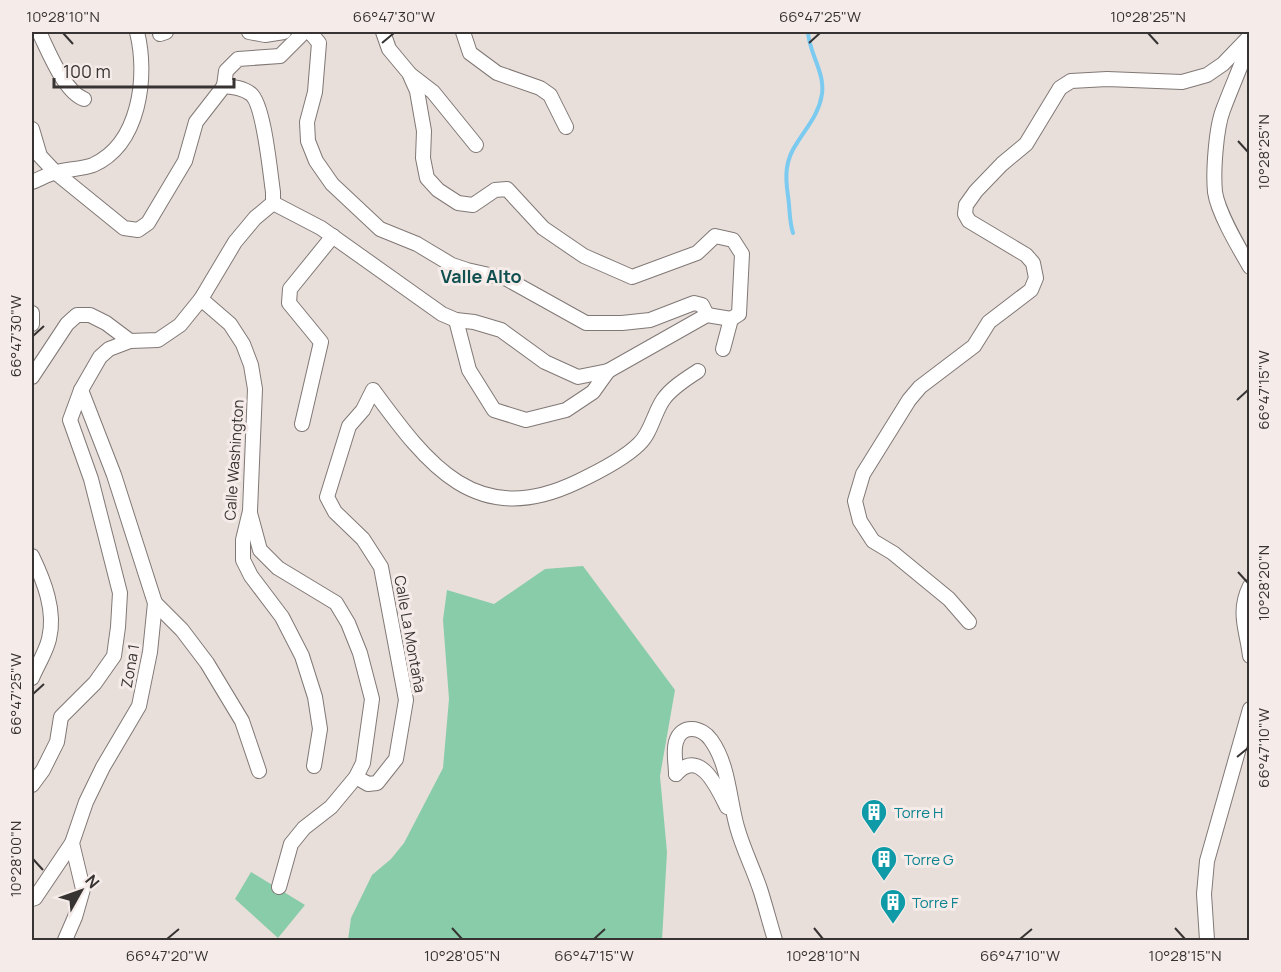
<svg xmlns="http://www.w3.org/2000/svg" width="1281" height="972" viewBox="0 0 1281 972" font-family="Manrope,sans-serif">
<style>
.green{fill:#89cca9}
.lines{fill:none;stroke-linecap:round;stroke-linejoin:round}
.stream{stroke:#7bcaf0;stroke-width:4}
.minor-casing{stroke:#807875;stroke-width:16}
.minor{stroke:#fff;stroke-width:14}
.ticks{fill:none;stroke:#373332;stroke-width:2}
.labels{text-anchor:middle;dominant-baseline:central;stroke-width:6;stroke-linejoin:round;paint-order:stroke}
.street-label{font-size:15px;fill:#373332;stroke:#f5ece9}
.culture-label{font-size:15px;fill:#0d838f;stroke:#f5ece9;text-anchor:start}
.quarter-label{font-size:18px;font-weight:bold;fill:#104f4f;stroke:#f5ece9}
.neatline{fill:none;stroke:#373332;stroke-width:2}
.ticks-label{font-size:15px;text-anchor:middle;fill:#373332}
</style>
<rect width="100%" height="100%" fill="#e8dfdb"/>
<g class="green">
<path d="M583,566L675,690L660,776L667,852L662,940H348L351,918L372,875L391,859L404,843L443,768L449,699L443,620L447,590L494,604L545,569Z"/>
<path d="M251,872L305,905L278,938L235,899Z"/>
</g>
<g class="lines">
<path class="stream" d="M793,233C789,220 790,209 788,196C785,176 785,160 797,143C807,127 819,114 822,94C825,72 809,53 808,32"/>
<g class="minor-casing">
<g id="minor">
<path d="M39,32C48,50 64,92 84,99"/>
<path d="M249,32L265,35L284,32"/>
<path d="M310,32L319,43L315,92L307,122L308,141L316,161L332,184L380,229L417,244L452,265L467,270L507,279L586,323H622L650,320L694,303L702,305L707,315"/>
<path d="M383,32L389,49L409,73L417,91L424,131L423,158L427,178L438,190L458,203L473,205L495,190L507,189L543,228L584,256L632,277L697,253L715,236L733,240L742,254L739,314L731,319"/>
<path d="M463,32L470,53L497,73L540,88L550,95L566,127"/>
<path d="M160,34L166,32"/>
<path d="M1250,41C1242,64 1232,86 1223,110C1216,128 1213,172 1215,192C1218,213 1239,248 1250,267"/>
<path d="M411,75L433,92L476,145"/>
<path d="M224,86L226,71L238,59L280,56L304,32"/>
<path d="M32,129L40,156L55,172L124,228L138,230L148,223L185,161L196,122L224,86"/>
<path d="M32,182C40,179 48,174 57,172C69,169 82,169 93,165C140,144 148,76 137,32"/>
<path d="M273,203L321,228L442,314L456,320L474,322L501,330L545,362L578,377L608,371L707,315L731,319"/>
<path d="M201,299L230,324L243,344L251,365L255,389L250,511L243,540V560L251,576L282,617L302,656L315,697L320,729L314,766"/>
<path d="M32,313V324"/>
<path d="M456,320L469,370L494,410L526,420L566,410L593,392L608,371"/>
<path d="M723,349L731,319"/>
<path d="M32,377L67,324L77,315H90L106,323L130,341"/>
<path d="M302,424L321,342L289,303L290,289L333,236"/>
<path d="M250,513L260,550L278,568L336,603L348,623L360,653L372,699L363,763L356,777L331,807L304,828L291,844L279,887"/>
<path d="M32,556C44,581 56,611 49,639C46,652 37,666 32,678"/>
<path d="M1250,586C1237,612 1247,630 1250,656"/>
<path d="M155,603L182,630L207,663L242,721L259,771"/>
<path d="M969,622L949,599L893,553L873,541L860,521L855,501L863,474L909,400L920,387L974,346L989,322L1031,290L1036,278L1033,263L1026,255L969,221L965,214L966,205L976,191L1002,164L1026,144L1060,88L1071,81L1107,79L1182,82L1207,75L1223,64L1250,36"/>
<path d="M676,774C676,764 673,751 676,742C681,723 702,727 711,740C729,765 729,799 737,827C743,849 754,870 761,892C766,908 770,924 775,940"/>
<path d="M676,774C700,747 718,789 727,807"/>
<path d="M356,777L368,784L377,783L396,759L406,700L381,567L363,539L335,512L327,497L349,426L363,410L373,390C428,465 476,530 577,482C596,473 624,459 639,444C651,433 654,413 663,400C671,388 686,379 698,371"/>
<path d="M32,785L43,770L57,742L61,717L95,683L114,656L118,627L120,593L91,479L70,420L81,390L100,357L109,349L130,341L158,340L180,325L201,299L235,242L255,218L273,203V192C270,172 264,105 251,94C243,88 234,87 224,86"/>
<path d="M32,899L35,898L72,843"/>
<path d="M65,940L75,917L83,889L72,843L86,802L103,767L139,706L150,652L155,603L114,475L81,390"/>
<path d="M1207,940L1204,894L1207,861L1250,709"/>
</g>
</g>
<use href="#minor" class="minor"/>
</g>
<path class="ticks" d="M63,33L73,44M1148,33L1158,44M382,43L394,33M809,43L820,33M1238,141L1248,152M33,336L44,326M1237,400L1248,390M1238,572L1248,583M33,694L44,684M1237,757L1248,748M33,859L43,870M452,928L462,939M814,928L823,939M1175,928L1185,939M167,939L179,929M594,939L605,929M1020,939L1032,929"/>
<defs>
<g id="building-pin" transform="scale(1.35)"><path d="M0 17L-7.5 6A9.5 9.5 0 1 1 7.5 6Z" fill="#0f9aa8" stroke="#f5ece9"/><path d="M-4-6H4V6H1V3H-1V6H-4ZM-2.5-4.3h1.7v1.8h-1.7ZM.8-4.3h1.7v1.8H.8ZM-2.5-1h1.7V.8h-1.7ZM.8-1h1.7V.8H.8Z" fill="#fff"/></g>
</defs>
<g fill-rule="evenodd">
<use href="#building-pin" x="874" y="812"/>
<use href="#building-pin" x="884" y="859"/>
<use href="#building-pin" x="893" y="902"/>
</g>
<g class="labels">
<g class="street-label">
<text transform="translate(234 460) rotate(-86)">Calle Washington</text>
<text transform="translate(410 634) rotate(80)">Calle La Montaña</text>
<text transform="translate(130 666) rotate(-80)">Zona 1</text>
</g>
<g class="culture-label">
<text x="894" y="812">Torre H</text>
<text x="904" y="859">Torre G</text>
<text x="912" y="902">Torre F</text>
</g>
<g class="quarter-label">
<text x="481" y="276">Valle Alto</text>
</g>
</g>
<rect width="1281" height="972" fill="none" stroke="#f5ece9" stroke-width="66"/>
<g transform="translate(81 891) rotate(50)" stroke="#f5ece9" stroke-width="4.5" paint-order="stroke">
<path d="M0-4.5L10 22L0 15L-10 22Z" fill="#373332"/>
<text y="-9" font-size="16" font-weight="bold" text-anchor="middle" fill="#373332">N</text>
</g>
<path d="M54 78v9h180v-9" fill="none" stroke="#373332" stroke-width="3"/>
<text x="63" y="78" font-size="18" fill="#373332" stroke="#f5ece9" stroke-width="4.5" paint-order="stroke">100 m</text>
<rect x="33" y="33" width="1215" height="906" class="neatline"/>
<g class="ticks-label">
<text x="63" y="22">10°28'10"N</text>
<text x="394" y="22">66°47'30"W</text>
<text x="820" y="22">66°47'25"W</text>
<text x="1148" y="22">10°28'25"N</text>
<text transform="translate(1264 152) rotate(-90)" y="5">10°28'25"N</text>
<text transform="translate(16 336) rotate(-90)" y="5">66°47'30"W</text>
<text transform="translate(1264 390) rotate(-90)" y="5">66°47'15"W</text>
<text transform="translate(1264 583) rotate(-90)" y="5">10°28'20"N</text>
<text transform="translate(16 694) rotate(-90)" y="5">66°47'25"W</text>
<text transform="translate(1264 748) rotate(-90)" y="5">66°47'10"W</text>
<text transform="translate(16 859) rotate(-90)" y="5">10°28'00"N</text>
<text x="167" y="961">66°47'20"W</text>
<text x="462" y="961">10°28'05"N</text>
<text x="594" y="961">66°47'15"W</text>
<text x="823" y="961">10°28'10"N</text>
<text x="1020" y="961">66°47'10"W</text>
<text x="1185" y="961">10°28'15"N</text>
</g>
</svg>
